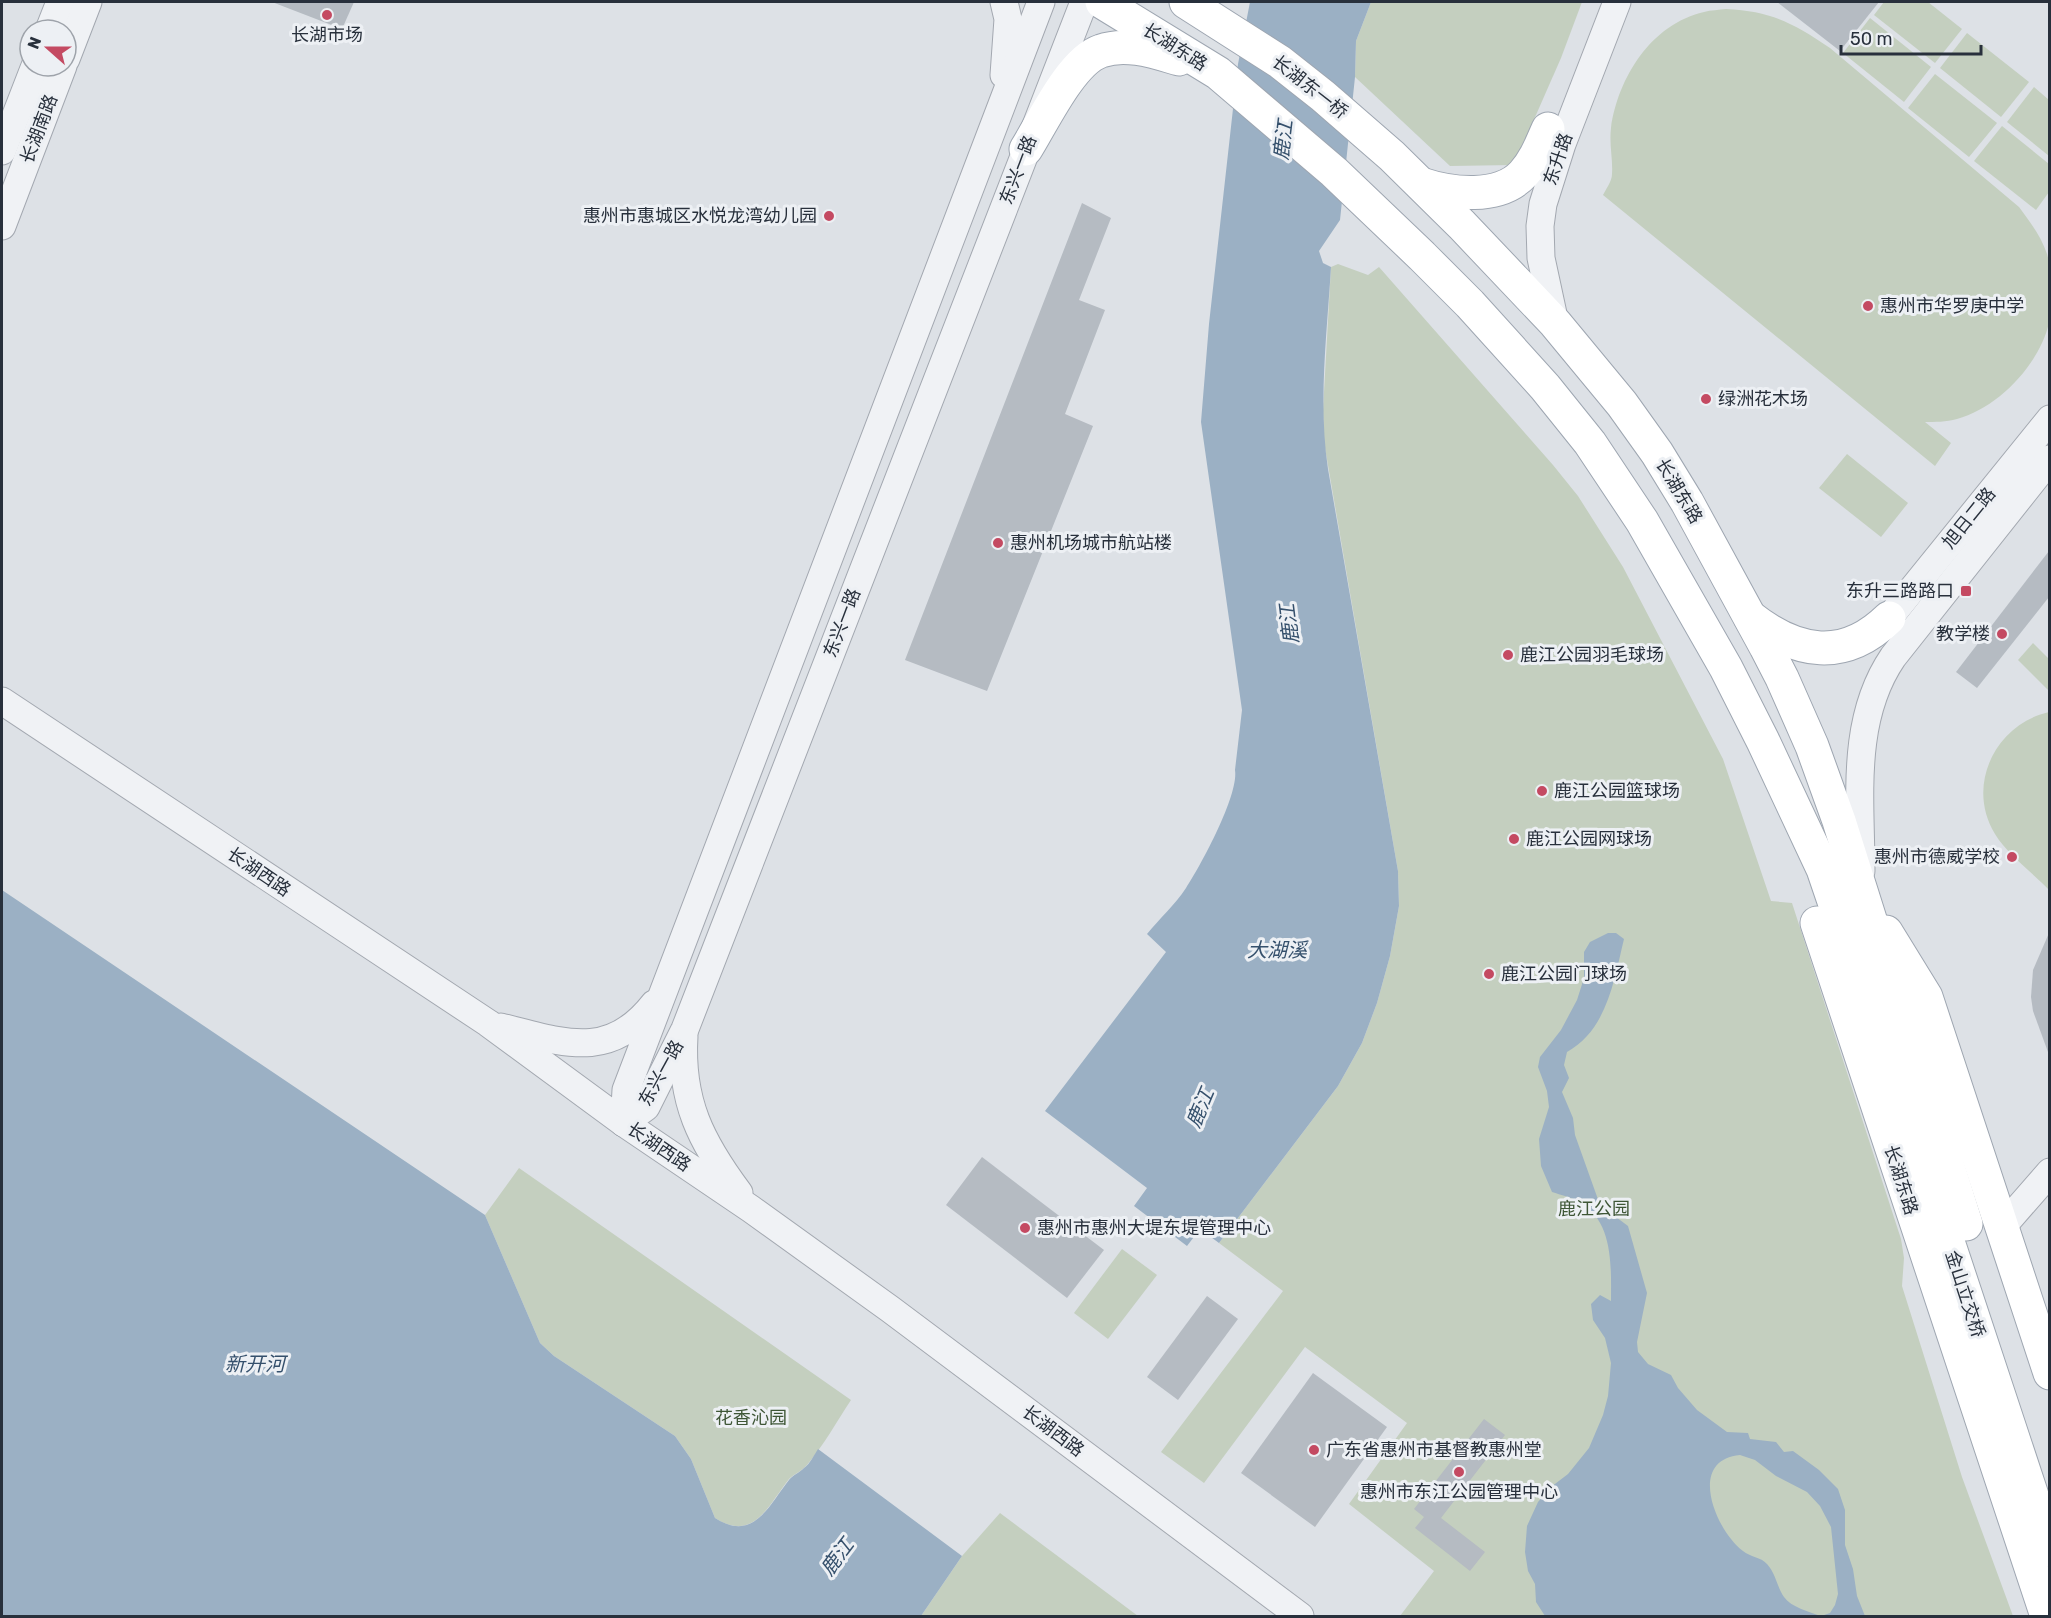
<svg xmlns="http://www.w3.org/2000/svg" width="2051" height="1618" viewBox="0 0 2051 1618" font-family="Rubik,'Noto Sans SC',sans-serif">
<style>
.green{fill:#c4cfbf}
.water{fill:#9bb0c4;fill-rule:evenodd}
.building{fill:#b5bbc2}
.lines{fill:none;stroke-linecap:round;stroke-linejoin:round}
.minor-casing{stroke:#a3a8b0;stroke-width:29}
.major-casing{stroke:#9ea6b1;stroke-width:35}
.minor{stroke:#f0f2f5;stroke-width:27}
.major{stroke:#fff;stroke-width:33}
.poi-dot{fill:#c44a62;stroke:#edf0f4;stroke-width:2}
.labels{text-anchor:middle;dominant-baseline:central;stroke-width:6;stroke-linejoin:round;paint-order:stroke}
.poi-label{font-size:18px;fill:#28303c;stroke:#edf0f4;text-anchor:start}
.street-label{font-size:18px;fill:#28303c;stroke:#edf0f4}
.park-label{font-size:18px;fill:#3e5636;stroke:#edf0f4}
.water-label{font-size:20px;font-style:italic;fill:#35506c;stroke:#edf0f4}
</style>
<rect width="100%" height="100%" fill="#dde1e6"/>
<g class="green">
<path d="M1371,2H1582L1561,58L1514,165L1450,166L1355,77L1356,41Z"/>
<path d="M1884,2H1928L1962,29L1935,63L1874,15Z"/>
<path d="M1726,9C1771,11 1793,23 1830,48L2019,207C2030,222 2041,236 2047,254C2051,266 2050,279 2050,291C2050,301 2051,313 2049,323C2039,365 1998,408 1957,419C1946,422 1935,422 1925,422L1951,443L1935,466L1603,195C1606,189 1612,181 1612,174C1613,159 1609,144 1611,128C1618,78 1651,24 1704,12C1711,10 1719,10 1726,9Z"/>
<path d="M1870,18L1931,67L1904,102L1843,53Z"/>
<path d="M1967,33L2029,82L2001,117L1940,68Z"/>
<path d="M1935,74L1997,123L1969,157L1908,108Z"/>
<path d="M2034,87L2049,100V156L2007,122Z"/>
<path d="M2002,126L2049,164V192L2036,210L1974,161Z"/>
<path d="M1338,264L1368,275L1379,267L1553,465L1578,496L1623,567L1723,759L1771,901L1792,903L1901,1239L1904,1258L1902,1286L1962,1477L2013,1616H1400L1434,1571L1349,1504L1407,1423L1305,1347L1204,1483L1161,1452L1283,1291L1219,1243L1338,1086L1362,1043L1377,1003L1390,956L1399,906L1398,871L1324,442L1323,410L1331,267Z"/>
<path d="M1847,454L1908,503L1881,537L1819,488Z"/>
<path d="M2033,643L2049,659V691L2018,660Z"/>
<path d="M2049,712H2050L2049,890C2033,873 2007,854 1995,834C1965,785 1996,724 2049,712Z"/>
<path d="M519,1168L851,1400C837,1421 824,1445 807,1465C802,1471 794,1474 789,1479C769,1504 754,1543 715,1518L691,1459L675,1436L554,1356L540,1343L485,1215Z"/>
<path d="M1122,1249L1157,1275L1108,1339L1074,1313Z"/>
<path d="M1000,1513L1138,1616H921L962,1556Z"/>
</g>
<g class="water">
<path d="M1250,2H1371L1356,41L1355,77L1340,220L1319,251L1323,263L1331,267C1327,334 1318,402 1328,469L1398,871L1399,906L1390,956L1377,1003L1362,1043L1338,1086L1219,1243L1200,1229L1187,1246L1134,1206L1147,1188L1045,1111L1166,952L1147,934C1159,919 1175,905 1186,888C1200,867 1239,795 1235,770L1242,710L1201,422L1209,324L1238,64Z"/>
<path d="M2,890L485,1215L540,1343L554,1356L675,1436L691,1459L715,1518C754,1543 769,1505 789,1480C793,1475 799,1473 804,1468C810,1464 814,1455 818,1449L962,1556L921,1616H2Z"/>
<path d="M1608,933H1616L1624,939C1614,980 1607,1030 1567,1052L1564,1065L1569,1078L1562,1092L1573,1118L1575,1135L1600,1205L1628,1226L1647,1293L1637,1342L1638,1352L1648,1364L1671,1375L1678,1388L1697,1410L1727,1432L1748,1433L1750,1439L1776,1442L1784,1452L1793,1451L1819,1470L1838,1489L1845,1510V1545L1853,1569L1857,1596L1865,1616H1545L1536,1602L1535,1584L1528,1571L1525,1552L1527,1526L1538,1502L1551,1487L1568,1474L1589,1448L1603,1415L1608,1396L1611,1363L1605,1338L1593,1320L1591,1304L1600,1295L1611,1301C1611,1267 1614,1221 1579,1202C1571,1197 1561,1195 1552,1192L1541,1166L1539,1139L1549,1107L1547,1091L1538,1067L1540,1057L1561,1030L1577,1000L1584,978V952L1590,942ZM1740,1455L1755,1460L1776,1476L1807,1492L1820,1506L1831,1527L1838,1594L1835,1605L1830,1613L1821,1616C1809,1612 1791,1607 1784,1597C1777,1587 1776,1574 1767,1564C1761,1557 1750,1557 1743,1551C1716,1531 1686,1460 1740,1455Z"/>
</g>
<g class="building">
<path d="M272,2H354L342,29Z"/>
<path d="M1777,2H1879L1840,51Z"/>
<path d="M1082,203L1111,218L1079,300L1105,310L1065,414L1093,426L987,691L905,660Z"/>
<path d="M2049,551V597L1977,688L1956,672Z"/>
<path d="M2049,933V1052H2048L2033,1011L2031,997L2033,970Z"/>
<path d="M982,1157L1104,1250L1067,1298L946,1205Z"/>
<path d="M1207,1296L1238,1319L1178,1400L1147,1377Z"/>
<path d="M1313,1373L1387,1427L1315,1527L1241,1473Z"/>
<path d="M1484,1419L1505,1435L1441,1518L1485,1552L1470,1571L1415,1528L1424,1517L1414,1509Z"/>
</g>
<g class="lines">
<g class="minor-casing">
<g id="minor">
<path d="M1004,2L1008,19L1004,75"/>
<path d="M49,30L60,2"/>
<path d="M66,59L88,2"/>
<path d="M2,151L35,66"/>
<path d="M2,226L63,66"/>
<path d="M1555,323L1541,258L1540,226L1543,204L1562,144L1617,2"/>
<path d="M1889,618L2050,419"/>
<path d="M2,701L488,1023L624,1123L751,1209L890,1309L1300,1616"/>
<path d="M1861,871C1861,799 1850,720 1893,657L2050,459"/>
<path d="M501,1027C562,1042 609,1062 654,1004"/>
<path d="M684,1036C680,1101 701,1142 739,1193"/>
<path d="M624,1123L646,1107L685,1029L1084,2"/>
<path d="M624,1123L626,1090L1041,2"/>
<path d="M2002,1227L2050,1172"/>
</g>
</g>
<g class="major-casing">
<g id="major">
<path d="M1102,2L1218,73L1334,172L1422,256L1470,304L1545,387L1590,443L1642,521L1726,668L1763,741L1823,869L1881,1039L2050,1550"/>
<path d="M1186,2L1280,62L1323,96L1392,156L1462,225L1555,323L1622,404L1657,453L1687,502L1766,647L1782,678L1812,746L1839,821L1966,1224"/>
<path d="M1026,149C1043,122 1071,61 1101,51C1126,42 1155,52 1179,59"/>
<path d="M1421,184C1451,194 1499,200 1523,174C1535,161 1541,145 1548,129"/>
<path d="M1750,617C1797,654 1844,662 1889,618"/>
<path d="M1817,923L2047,1616"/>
<path d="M1886,932L1926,997L2050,1373"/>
</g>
</g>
<use href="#minor" class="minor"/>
<use href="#major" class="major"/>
</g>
<g class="poi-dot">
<circle cx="327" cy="15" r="6"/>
<circle cx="829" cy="216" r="6"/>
<circle cx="1868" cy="306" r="6"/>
<circle cx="1706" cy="399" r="6"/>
<circle cx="998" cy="543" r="6"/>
<rect x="1960" y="585" width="12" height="12" rx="3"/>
<circle cx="2002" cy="634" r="6"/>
<circle cx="1508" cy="655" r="6"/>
<circle cx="1542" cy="791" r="6"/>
<circle cx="1514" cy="839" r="6"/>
<circle cx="2012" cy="857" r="6"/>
<circle cx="1489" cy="974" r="6"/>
<circle cx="1025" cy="1228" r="6"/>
<circle cx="1314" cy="1450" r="6"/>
<circle cx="1459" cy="1472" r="6"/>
</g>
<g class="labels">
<g class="poi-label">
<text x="327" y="35" text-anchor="middle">长湖市场</text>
<text x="817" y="216" text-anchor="end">惠州市惠城区水悦龙湾幼儿园</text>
<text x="1880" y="306">惠州市华罗庚中学</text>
<text x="1718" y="399">绿洲花木场</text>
<text x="1010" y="543">惠州机场城市航站楼</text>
<text x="1954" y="591" text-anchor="end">东升三路路口</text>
<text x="1990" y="634" text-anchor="end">教学楼</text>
<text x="1520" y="655">鹿江公园羽毛球场</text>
<text x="1554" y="791">鹿江公园篮球场</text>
<text x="1526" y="839">鹿江公园网球场</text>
<text x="2000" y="857" text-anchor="end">惠州市德威学校</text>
<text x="1501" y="974">鹿江公园门球场</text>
<text x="1037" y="1228">惠州市惠州大堤东堤管理中心</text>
<text x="1326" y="1450">广东省惠州市基督教惠州堂</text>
<text x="1459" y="1492" text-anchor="middle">惠州市东江公园管理中心</text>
</g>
<g class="street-label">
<text transform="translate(1175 47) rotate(32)">长湖东路</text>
<text transform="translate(1310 87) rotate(38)">长湖东一桥</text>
<text transform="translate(39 129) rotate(-69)">长湖南路</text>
<text transform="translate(1558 159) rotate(-71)">东升路</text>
<text transform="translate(1018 170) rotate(-69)">东兴一路</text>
<text transform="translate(1679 491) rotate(59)">长湖东路</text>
<text transform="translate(1969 518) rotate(-51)">旭日二路</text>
<text transform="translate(842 623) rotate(-69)">东兴一路</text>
<text transform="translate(259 872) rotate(34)">长湖西路</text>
<text transform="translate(661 1073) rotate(-61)">东兴一路</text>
<text transform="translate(659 1147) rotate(34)">长湖西路</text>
<text transform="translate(1901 1180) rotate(72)">长湖东路</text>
<text transform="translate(1965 1294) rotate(72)">金山立交桥</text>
<text transform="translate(1053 1431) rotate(37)">长湖西路</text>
</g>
<g class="park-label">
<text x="1594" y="1209">鹿江公园</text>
<text x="751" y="1418">花香沁园</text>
</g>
<g class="water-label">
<text transform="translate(1283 140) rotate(-83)">鹿江</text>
<text transform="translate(1289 624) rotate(-97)">鹿江</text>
<text x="1277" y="950">大湖溪</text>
<text transform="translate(1200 1108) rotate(-67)">鹿江</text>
<text x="255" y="1364">新开河</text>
<text transform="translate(837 1557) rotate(-53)">鹿江</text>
</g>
</g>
<rect width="2051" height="1618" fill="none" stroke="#28303c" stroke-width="6"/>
<g transform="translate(48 48) rotate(291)"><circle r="28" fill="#edf0f4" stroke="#9ea3aa" stroke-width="1.5"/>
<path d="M0-4.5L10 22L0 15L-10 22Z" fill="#c44a62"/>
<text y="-9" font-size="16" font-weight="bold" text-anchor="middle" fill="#28303c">N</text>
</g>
<path d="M1841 45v9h140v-9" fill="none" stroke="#28303c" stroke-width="3"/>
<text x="1850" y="45" font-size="18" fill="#28303c" stroke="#edf0f4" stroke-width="4.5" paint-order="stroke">50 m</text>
</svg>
